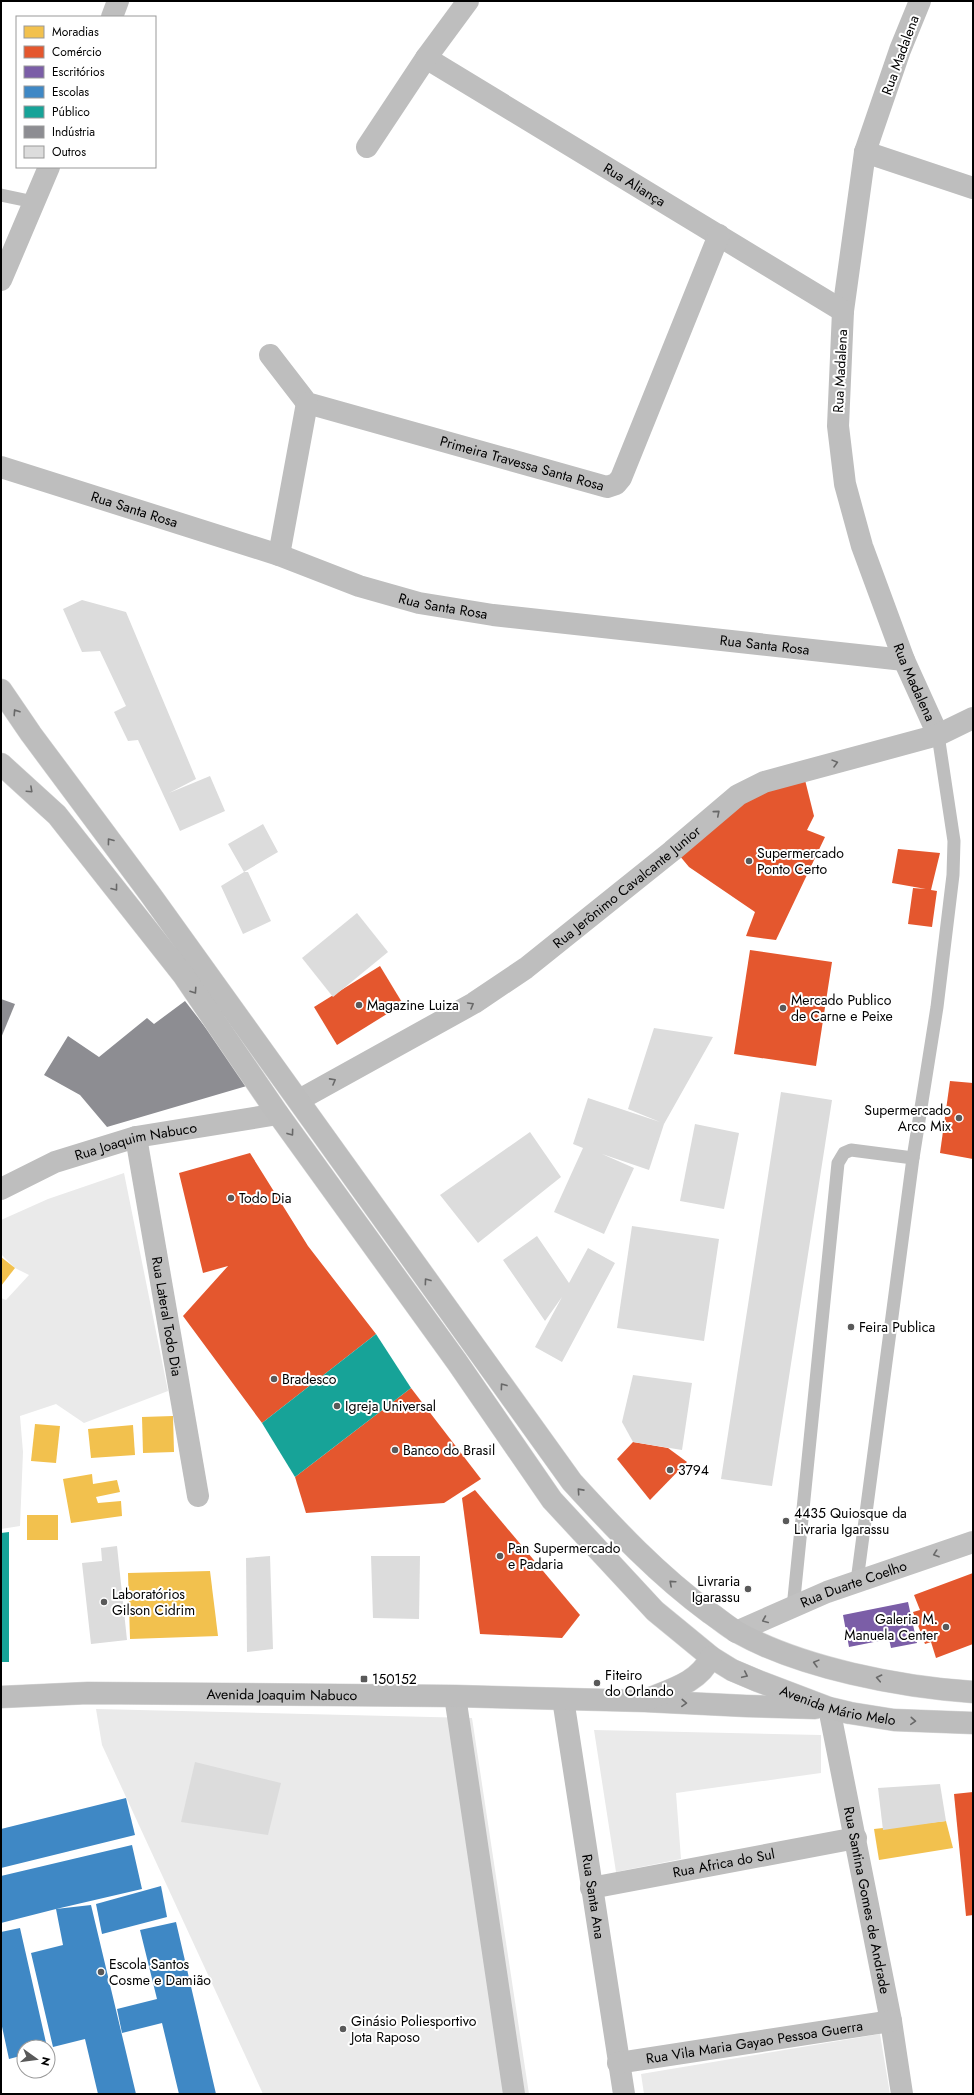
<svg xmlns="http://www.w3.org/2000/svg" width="974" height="2095" viewBox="0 0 974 2095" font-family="Jost,sans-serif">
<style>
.green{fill:#eaeaea}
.homes{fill:#f2c14e}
.shops{fill:#e4572e}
.offices{fill:#7b5ea7}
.schools{fill:#3f88c5}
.public{fill:#17a398}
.industry{fill:#8d8d92}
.building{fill:#dcdcdc}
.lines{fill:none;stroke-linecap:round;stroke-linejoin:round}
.primary-casing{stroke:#dbdbdb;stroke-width:23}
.lane{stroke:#bebebe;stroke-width:13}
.street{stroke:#bebebe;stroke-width:22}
.secondary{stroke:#c1c1c1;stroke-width:22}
.primary{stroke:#bdbdbd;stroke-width:22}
.oneway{stroke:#686868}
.oneway2{stroke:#6a6a6a}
.poi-dot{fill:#595959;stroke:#fff;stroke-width:1.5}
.labels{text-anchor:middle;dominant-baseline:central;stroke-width:4;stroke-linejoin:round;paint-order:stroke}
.street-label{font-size:14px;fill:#000;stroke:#fff}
.poi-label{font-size:14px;fill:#000;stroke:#fff;text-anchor:start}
</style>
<rect width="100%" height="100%" fill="#fff"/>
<g class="green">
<path d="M124,1173L168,1391L84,1423L56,1404L20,1416L23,1452L20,1526L1,1529V1298L6,1300L29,1275L15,1268L1,1254V1220L48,1199Z"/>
<path d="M96,1709L472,1718L529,2094H263L102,1745Z"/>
<path d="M594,1730L821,1735V1773L676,1793L681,1859L616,1872Z"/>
<path d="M880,2034L890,2094H644L641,2074Z"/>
</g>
<g class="homes">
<path d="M1,1257L15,1268L1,1286Z"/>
<path d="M173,1416L174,1452L143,1453L142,1417Z"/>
<path d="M35,1424L60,1426L56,1463L31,1461Z"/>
<path d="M133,1425L135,1455L91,1458L88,1429Z"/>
<path d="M92,1474L93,1484L117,1480L120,1492L96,1497L98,1503L121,1501L122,1516L71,1523L63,1479Z"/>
<rect x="27" y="1515" width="31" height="25"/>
<path d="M210,1571L218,1636L130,1639L128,1573Z"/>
<path d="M946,1821L953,1848L879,1860L874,1829Z"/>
</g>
<g class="shops">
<path d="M804,776L814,816L807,830L825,837L776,940L746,936L755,912L689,867L679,855L749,794Z"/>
<path d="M898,849L940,853L931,890L937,891L932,927L908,924L913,888L926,889L892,883Z"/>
<path d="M750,950L832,962L816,1066L734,1054Z"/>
<path d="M380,966L403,1004L337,1045L314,1007Z"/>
<path d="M950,1081L973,1083V1159L940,1153Z"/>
<path d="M250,1153L308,1246L376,1334L262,1423L183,1316L228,1266L203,1273L179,1173Z"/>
<path d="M411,1388L481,1479L444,1503L306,1513L295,1477Z"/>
<path d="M633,1442L668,1448L687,1462L650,1500L617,1459Z"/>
<path d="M475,1490L580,1615L562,1638L480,1634L462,1498Z"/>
<path d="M973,1573V1644L936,1658L931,1642L925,1644L913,1612L920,1610L914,1595Z"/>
<path d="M973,1792V1915L966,1916L954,1794Z"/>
</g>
<path class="offices" d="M908,1602L917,1643L891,1648L889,1639L849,1647L843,1615Z"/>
<g class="schools">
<path d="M126,1798L135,1835L1,1868V1829Z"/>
<path d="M132,1845L142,1889L56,1909L91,1905L136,2094H98L85,2039L53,2047L31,1953L63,1945L56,1909L1,1923V1876Z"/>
<path d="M161,1886L167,1917L102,1934L96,1904Z"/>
<path d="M176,1922L216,2094H179L162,2023L122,2033L117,2009L157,1999L140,1930Z"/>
<path d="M20,1928L47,2047H24V2055L9,2059L1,2022V1932Z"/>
</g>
<g class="public">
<path d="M376,1334L411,1388L295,1477L262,1423Z"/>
<path d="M9,1532V1662H1V1533Z"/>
</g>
<g class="industry">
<path d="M1,999L15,1004L1,1038Z"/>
<path d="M185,1001L250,1085L107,1127L80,1095L44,1075L68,1036L99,1057L147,1018L154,1024Z"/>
</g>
<g class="building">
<path d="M82,600L126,612L196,779L169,793L210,776L225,811L180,831L138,740L128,741L114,712L126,706L100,651L82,652L63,609Z"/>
<path d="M263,824L278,852L244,872H248L271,921L243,934L221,886L244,872L228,844Z"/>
<path d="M357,913L388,952L333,997L302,958Z"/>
<path d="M654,1028L713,1037L664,1124L649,1170L602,1154L634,1168L604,1234L554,1212L583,1148L573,1144L588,1098L660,1122L628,1109Z"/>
<path d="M781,1092L832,1100L772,1486L721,1479Z"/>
<path d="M695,1124L739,1133L724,1209L680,1201Z"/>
<path d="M530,1132L561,1177L478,1243L440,1195Z"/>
<path d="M632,1226L719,1239L704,1341L617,1328Z"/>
<path d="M537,1236L569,1283L588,1248L615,1263L562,1362L535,1347L562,1297L545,1321L503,1260Z"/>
<path d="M633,1375L692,1383L682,1450L633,1442L622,1422Z"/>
<path d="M117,1546L127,1640L91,1644L82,1563L102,1561L101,1548Z"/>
<path d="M270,1556L273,1649L247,1652L246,1558Z"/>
<path d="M371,1556H420L419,1619L373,1618Z"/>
<path d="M195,1762L281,1783L268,1835L181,1822Z"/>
<path d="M940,1784L946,1821L883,1830L878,1788Z"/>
</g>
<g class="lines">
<g class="primary-casing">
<g id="primary">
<path d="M1,690L31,734L150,894L572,1482C615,1529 658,1575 710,1613C719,1619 728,1627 737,1632C801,1668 900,1687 973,1692"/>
<path id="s13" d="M1,764L57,815L184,976L278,1114L457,1362L552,1500L655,1611L711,1657L732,1670L758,1681L829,1708L850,1713L894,1720L973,1723"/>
<path id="s14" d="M1,1697L88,1693L455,1696L645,1701L746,1706L815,1708"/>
<path d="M648,1699C673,1689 699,1682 711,1657"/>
</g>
</g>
<g class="lane">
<path d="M1,195L34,202"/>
<path d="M857,1581L913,1158L937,1007L953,875L954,841L938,735"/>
<path d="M793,1608L838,1163L844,1153L851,1150L913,1158"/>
</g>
<g class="street">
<path id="s1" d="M920,1L900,50L865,152L843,311L838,426L845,484L862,546L904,660L938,735"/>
<path d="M112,17L118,1"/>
<path id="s2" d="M426,58L843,311"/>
<path d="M367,147L426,58L468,1"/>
<path d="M865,152L973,188"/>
<path d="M1,280L49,167"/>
<path id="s3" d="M270,355L307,403L607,487L616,484L621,478L719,235"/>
<path id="s4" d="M1,467L279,555L359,586L419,603L493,615L904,660"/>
<path d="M279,555L307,403"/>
<path id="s5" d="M299,1100L474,1003L526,968L672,851L738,795L764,782L938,735L973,718"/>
<path id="s6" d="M136,1137L198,1496"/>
<path id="s7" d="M1,1189L55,1162L136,1137L278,1114"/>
<path d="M455,1696L514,2094"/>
<path id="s8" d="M563,1699L624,2094"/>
<path id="s9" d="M829,1708L891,2021L902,2094"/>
<path id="s10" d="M591,1888L856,1838"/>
<path id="s11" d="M618,2063L891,2021"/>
</g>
<path class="secondary" id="s12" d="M736,1632L827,1592L973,1542"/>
<use href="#primary" class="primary"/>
</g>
<defs><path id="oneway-chevron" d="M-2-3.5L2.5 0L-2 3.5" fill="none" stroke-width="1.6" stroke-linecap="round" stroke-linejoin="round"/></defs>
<g class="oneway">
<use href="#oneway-chevron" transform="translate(16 712) rotate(-123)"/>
<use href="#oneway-chevron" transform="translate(835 763) rotate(-15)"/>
<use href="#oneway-chevron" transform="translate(30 790) rotate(43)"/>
<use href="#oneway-chevron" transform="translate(717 813) rotate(-40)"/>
<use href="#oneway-chevron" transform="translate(110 841) rotate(-127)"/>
<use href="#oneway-chevron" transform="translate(115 888) rotate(52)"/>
<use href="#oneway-chevron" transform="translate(194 991) rotate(56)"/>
<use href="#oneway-chevron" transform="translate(471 1005) rotate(-30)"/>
<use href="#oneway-chevron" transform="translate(333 1081) rotate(-29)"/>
<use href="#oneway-chevron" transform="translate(291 1133) rotate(54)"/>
<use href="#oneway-chevron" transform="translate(427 1281) rotate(-126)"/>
<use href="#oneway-chevron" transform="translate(503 1386) rotate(-126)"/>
<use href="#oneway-chevron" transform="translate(580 1491) rotate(-132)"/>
<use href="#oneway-chevron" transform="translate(672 1583) rotate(-138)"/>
<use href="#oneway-chevron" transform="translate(816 1663) rotate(-165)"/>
<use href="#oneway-chevron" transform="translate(745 1675) rotate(25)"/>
<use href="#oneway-chevron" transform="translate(879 1678) rotate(-168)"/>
<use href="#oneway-chevron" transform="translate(684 1703) rotate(3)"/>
<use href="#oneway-chevron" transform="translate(913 1721) rotate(4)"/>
</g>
<g class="oneway2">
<use href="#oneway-chevron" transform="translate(936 1554) rotate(161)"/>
<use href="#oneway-chevron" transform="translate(765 1620) rotate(157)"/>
</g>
<g class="poi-dot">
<circle cx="749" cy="861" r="4"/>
<circle cx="359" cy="1005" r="4"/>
<circle cx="783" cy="1008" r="4"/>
<circle cx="959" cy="1118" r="4"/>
<circle cx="231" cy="1198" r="4"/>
<circle cx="851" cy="1327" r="4"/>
<circle cx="274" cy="1379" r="4"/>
<circle cx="337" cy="1406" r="4"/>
<circle cx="395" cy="1450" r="4"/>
<circle cx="670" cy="1470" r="4"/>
<circle cx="786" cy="1521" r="4"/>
<circle cx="500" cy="1556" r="4"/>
<circle cx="748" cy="1589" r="4"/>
<circle cx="104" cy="1602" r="4"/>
<circle cx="946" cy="1627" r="4"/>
<rect x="360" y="1675" width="8" height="8" rx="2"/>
<circle cx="597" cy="1683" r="4"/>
<circle cx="101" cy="1972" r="4"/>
<circle cx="343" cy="2029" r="4"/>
</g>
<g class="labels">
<g class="street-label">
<text transform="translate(900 55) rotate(-70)">Rua Madalena</text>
<text stroke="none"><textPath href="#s2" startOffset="244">Rua Aliança</textPath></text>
<text transform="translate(840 371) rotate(-87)">Rua Madalena</text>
<text stroke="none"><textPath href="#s3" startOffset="284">Primeira Travessa Santa Rosa</textPath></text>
<text stroke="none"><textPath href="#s4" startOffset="140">Rua Santa Rosa</textPath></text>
<text stroke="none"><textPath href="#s4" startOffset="464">Rua Santa Rosa</textPath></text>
<text stroke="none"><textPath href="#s4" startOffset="788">Rua Santa Rosa</textPath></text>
<text stroke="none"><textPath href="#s1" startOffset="705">Rua Madalena</textPath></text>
<text stroke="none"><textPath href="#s5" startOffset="392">Rua Jerônimo Cavalcante Junior</textPath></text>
<text stroke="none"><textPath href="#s7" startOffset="144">Rua Joaquim Nabuco</textPath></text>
<text stroke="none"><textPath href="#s6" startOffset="182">Rua Lateral Todo Dia</textPath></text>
<text stroke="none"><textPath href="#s12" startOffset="127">Rua Duarte Coelho</textPath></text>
<text stroke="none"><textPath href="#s14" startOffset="281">Avenida Joaquim Nabuco</textPath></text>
<text stroke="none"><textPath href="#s13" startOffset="1282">Avenida Mário Melo</textPath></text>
<text stroke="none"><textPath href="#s10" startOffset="135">Rua Africa do Sul</textPath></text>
<text stroke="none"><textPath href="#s8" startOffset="200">Rua Santa Ana</textPath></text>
<text stroke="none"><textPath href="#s9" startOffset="196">Rua Santina Gomes de Andrade</textPath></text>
<text stroke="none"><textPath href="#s11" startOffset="138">Rua Vila Maria Gayao Pessoa Guerra</textPath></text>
</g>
<g class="poi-label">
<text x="757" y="853">Supermercado<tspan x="757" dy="16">Ponto Certo</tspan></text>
<text x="791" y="1000">Mercado Publico<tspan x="791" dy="16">de Carne e Peixe</tspan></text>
<text x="367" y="1005">Magazine Luiza</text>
<text x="951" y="1110" text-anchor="end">Supermercado<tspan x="951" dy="16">Arco Mix</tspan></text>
<text x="239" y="1198">Todo Dia</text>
<text x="859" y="1327">Feira Publica</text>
<text x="282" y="1379">Bradesco</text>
<text x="345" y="1406">Igreja Universal</text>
<text x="403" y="1450">Banco do Brasil</text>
<text x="678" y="1470">3794</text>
<text x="794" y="1513">4435 Quiosque da<tspan x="794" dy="16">Livraria Igarassu</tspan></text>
<text x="508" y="1548">Pan Supermercado<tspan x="508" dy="16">e Padaria</tspan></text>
<text x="740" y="1581" text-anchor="end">Livraria<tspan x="740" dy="16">Igarassu</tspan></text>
<text x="112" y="1594">Laboratórios<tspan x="112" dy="16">Gilson Cidrim</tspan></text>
<text x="938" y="1619" text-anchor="end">Galeria M.<tspan x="938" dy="16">Manuela Center</tspan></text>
<text x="605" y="1675">Fiteiro<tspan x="605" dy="16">do Orlando</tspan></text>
<text x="372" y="1679">150152</text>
<text x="109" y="1964">Escola Santos<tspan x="109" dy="16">Cosme e Damião</tspan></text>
<text x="351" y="2021">Ginásio Poliesportivo<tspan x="351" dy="16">Jota Raposo</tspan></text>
</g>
</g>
<rect width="974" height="2095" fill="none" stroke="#000000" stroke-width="4"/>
<rect x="16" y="16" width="140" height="152" fill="#ffffff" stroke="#999999"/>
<rect x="24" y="26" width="20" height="12" fill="#f2c14e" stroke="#999999"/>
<text x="52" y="36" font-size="12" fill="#000000">Moradias</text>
<rect x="24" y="46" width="20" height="12" fill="#e4572e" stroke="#999999"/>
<text x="52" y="56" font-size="12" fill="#000000">Comércio</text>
<rect x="24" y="66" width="20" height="12" fill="#7b5ea7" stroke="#999999"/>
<text x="52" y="76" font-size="12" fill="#000000">Escritórios</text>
<rect x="24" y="86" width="20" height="12" fill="#3f88c5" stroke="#999999"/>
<text x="52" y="96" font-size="12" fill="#000000">Escolas</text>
<rect x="24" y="106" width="20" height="12" fill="#17a398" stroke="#999999"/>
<text x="52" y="116" font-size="12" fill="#000000">Público</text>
<rect x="24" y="126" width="20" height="12" fill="#8d8d92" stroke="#999999"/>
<text x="52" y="136" font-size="12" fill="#000000">Indústria</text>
<rect x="24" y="146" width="20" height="12" fill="#dcdcdc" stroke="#999999"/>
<text x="52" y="156" font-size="12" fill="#000000">Outros</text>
<g transform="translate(36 2059) rotate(104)"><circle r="19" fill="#ffffff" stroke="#999999"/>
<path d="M0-3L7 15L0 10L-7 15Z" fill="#595959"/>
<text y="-6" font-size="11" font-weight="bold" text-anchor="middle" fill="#000000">N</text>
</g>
</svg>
